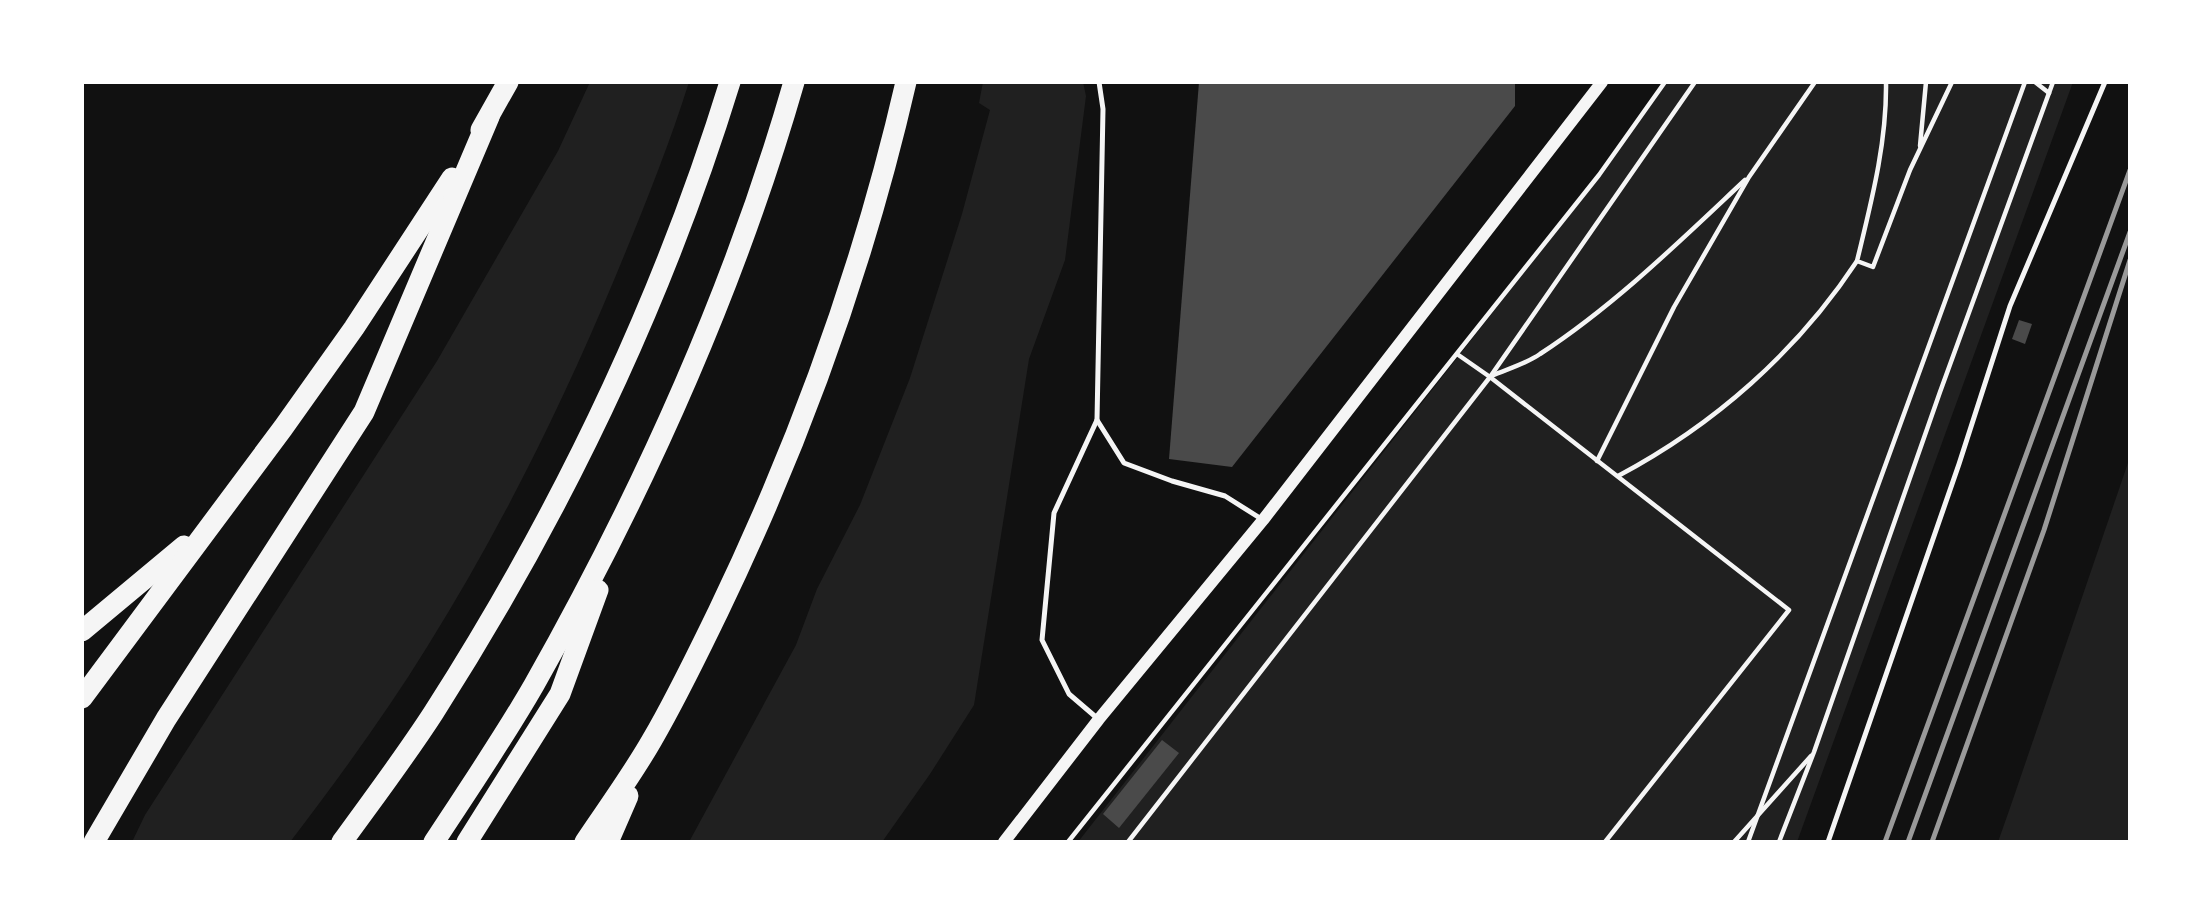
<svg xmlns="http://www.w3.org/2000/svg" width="2212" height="924" viewBox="0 0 2212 924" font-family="'Fira Sans',sans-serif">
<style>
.green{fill:#202020}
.building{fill:#4a4a4a}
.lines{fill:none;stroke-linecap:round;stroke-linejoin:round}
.path{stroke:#f5f5f5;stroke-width:4.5}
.service{stroke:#f5f5f5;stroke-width:5}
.tertiary{stroke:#f5f5f5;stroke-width:12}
.motorway{stroke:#f5f5f5;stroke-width:21}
.rail{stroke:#9a9a9a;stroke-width:5}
</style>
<rect width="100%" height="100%" fill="#111"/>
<g class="green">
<path d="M590,82H689C668,149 641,215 614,280C561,407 500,530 427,647C385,715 338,779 290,842H132L145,815L437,361L558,151Z"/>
<path d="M983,82H1083L1086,96L1065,260L1029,359L974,705L930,774L882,842H689L796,645L817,589L860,505L910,378L962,214L990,110L979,103Z"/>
<path d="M1662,82H2073L1797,842H1078L1613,159Z"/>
<path d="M2130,457V842H1998L2010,808Z"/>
</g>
<g class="building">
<path d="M1199,82H1515V106L1232,467L1169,459Z"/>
<path d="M2019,320L2032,324L2025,344L2012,339Z"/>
<path d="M1162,740L1179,753L1119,828L1103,814Z"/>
</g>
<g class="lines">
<g class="path">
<path d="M1886,82C1887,143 1871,203 1857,261L1873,267L1910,170L1952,82"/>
<path d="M2035,82L2049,93"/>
<path d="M1920,146L1926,82"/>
<path d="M1457,354L1490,377"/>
<path d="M1491,376C1507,369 1526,364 1540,354C1615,305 1680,241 1745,180"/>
<path d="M1490,377L1695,82"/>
<path d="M1597,461L1674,307L1749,177L1815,82"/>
<path d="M1618,476C1714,425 1797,352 1857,261"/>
<path d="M1068,842L1599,175L1665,82"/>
<path d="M1128,842L1490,377L1789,610L1605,842"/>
<path d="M1734,842L1811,756"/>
<path d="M1748,842L2025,82"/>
<path d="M1779,842L1814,752L1940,392L2053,82"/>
</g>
<g class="service">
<path d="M1097,420L1124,463L1172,481L1225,496L1263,520"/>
<path d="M1097,718L1069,694L1042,640L1054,513L1097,420L1103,109L1099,82"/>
<path d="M1828,842L1959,464L2010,306L2105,82"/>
</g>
<path class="tertiary" d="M1004,842L1099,719L1263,520L1602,82"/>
<g class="motorway">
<path d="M481,130L508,82"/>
<path d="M82,631L184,546"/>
<path d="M82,698L283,428L354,328L452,178"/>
<path d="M94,842L166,719L364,412L489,117"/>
<path d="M342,842C373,799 405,757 434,712C560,515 661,306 730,82"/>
<path d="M434,842C468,790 503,739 534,685C642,494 733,294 794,82"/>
<path d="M467,842L560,694L598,590"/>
<path d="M585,842C607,809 632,775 652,740C676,699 697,655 718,612C799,444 864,265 906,82"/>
<path d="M608,842L628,796"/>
</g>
<g class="rail">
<path d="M1885,842L2130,170"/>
<path d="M1908,842L2130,232"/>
<path d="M1932,842L2044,530L2130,260"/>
</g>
</g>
<rect width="2212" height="924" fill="none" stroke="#ffffff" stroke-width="168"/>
</svg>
